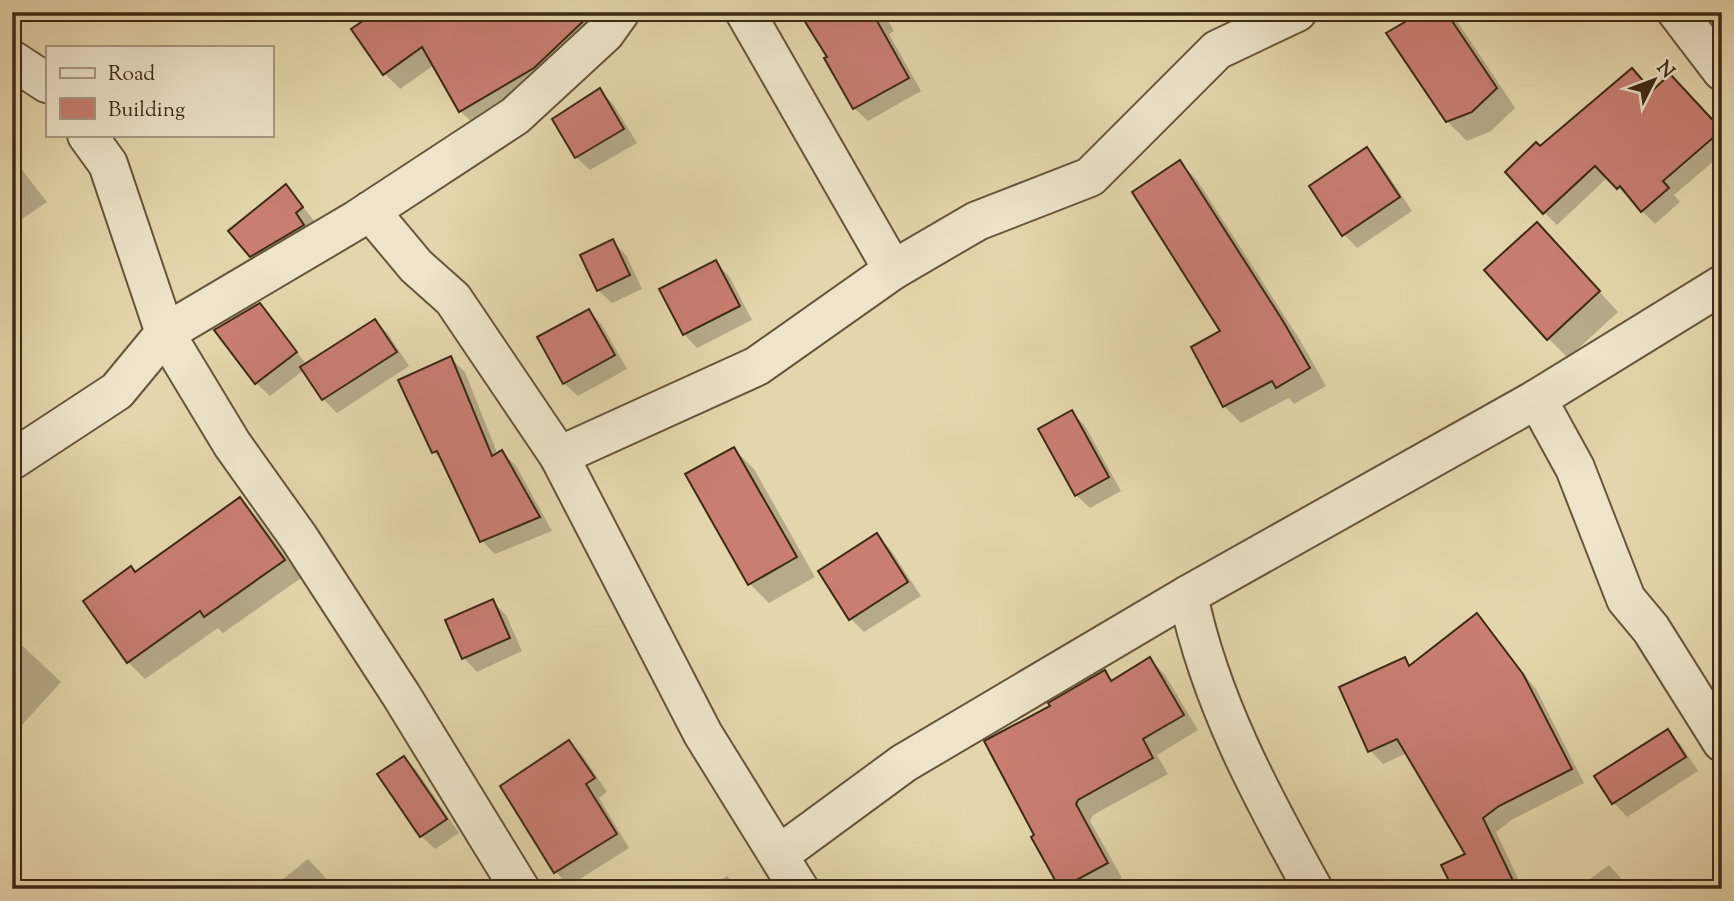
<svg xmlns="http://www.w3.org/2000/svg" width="1734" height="901" viewBox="0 0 1734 901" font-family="'Sorts Mill Goudy',serif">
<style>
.shadow{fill:#0003}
.building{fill:#c97e71;stroke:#3d2a15;stroke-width:2}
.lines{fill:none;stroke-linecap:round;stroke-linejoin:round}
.street-casing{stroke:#67553b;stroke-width:42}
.street{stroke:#ede4c9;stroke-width:38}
</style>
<rect width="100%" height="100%" fill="#e4d6ac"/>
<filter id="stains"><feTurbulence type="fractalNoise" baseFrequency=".00286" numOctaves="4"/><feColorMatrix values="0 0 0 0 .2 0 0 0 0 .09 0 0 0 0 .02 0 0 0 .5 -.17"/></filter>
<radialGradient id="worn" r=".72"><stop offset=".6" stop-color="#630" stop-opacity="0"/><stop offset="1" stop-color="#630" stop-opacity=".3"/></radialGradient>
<g class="shadow">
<path d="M379,12H623L476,126L460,111L434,65L400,89L385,74L354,30Z"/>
<path d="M801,12H883L894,31L889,34L921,91L868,121L854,108L829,57Z"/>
<path d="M1425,12H1448L1457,21L1515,108L1491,131L1467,141L1447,121Z"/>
<path d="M1632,70L1653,92L1682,89L1722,130V154L1674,195L1680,202L1655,224L1608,177L1557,225L1544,212L1540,148Z"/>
<path d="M600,90L613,104L637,143L590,170L576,157Z"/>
<path d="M1367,150L1380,163L1412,211L1357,248L1344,234Z"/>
<path d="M12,157L47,202L12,226Z"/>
<path d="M1180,162L1197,180L1300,340L1326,386L1294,404L1289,398L1241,423L1224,406L1222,332Z"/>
<path d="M286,186L315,222L265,270L252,256Z"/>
<path d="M612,241L626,255L642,289L612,303L598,290Z"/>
<path d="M1556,244L1618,312L1568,358L1548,338Z"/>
<path d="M716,263L729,276L752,320L697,348L684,334Z"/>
<path d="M259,305L307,365L375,321L388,334L409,366L337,413L323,399L304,370L270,396L256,383Z"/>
<path d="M589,311L602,325L627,369L578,396L564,383Z"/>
<path d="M451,358L465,372L498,455L502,452L516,466L552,531L495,554L482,541L444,463L434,452Z"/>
<path d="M1072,412L1085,426L1121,491L1090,508L1076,495Z"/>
<path d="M734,449L754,469L815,577L769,603L749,583Z"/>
<path d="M240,499L257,517L301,578L223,633L218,628L145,679L128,662L136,574Z"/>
<path d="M877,536L890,549L921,596L864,632L851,619Z"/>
<path d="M492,601L506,615L522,651L477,672L464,658Z"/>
<path d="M1477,616L1536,689L1584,783L1513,819L1496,832L1523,889H1454L1468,855L1407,753L1383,764L1370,750L1404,659L1411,666Z"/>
<path d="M12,636L61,682L12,736Z"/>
<path d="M1150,659L1165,675L1198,730L1157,755L1168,774L1093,815L1090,821L1122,878L1109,886L1110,889H1062L1033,838L1036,836L1052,706L1104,672L1114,681Z"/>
<path d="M1722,668V681L1716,671Z"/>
<path d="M1667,731L1681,745L1698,771L1627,817L1614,803L1596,776Z"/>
<path d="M569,742L582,755L607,792L599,798L629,848L569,886L556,872L503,786Z"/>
<path d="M403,758L417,771L459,833L435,849L421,836Z"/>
<path d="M308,859L336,889H271Z"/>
<path d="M1609,865L1630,889H1577Z"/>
<path d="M727,876L740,889H709Z"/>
</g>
<g class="building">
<path d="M376,12H593L534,68L459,112L422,47L383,75L351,29Z"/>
<path d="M799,12H872L909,78L853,109L824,58L827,57Z"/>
<path d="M1422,12H1446L1497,88L1472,112L1446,122L1386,33Z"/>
<path d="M1632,68L1652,91L1670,74L1722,130L1663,181L1669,188L1641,212L1620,186L1617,189L1595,166L1543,214L1505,172L1536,142L1540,146Z"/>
<path d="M600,88L624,129L575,158L552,119Z"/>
<path d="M1367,147L1400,197L1342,236L1309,186Z"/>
<path d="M1180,160L1283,321L1310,368L1276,388L1272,381L1223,407L1191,347L1220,331L1132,192Z"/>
<path d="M286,184L303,207L296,213L304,225L250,257L228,231Z"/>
<path d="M1537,222L1600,291L1547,340L1484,270Z"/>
<path d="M613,239L630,275L597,291L580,255Z"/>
<path d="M716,260L740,306L683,335L659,289Z"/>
<path d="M260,303L297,352L255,384L214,330Z"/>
<path d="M589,309L615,355L563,384L537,337Z"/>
<path d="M375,319L397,352L322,400L300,367Z"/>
<path d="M451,356L492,456L502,450L540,517L480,542L437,451L432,453L398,380Z"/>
<path d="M1072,410L1109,477L1075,496L1038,429Z"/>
<path d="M734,447L797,557L748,585L685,474Z"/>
<path d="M240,497L285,560L204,617L200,611L127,663L83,601L131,566L135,572Z"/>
<path d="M877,533L908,582L849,620L818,571Z"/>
<path d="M493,599L510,638L462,659L445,620Z"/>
<path d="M1477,613L1523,674L1572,769L1499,806L1483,818L1517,889H1453L1441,865L1465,854L1397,739L1368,752L1339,687L1405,657L1409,666Z"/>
<path d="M1150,657L1184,715L1143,739L1153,758L1078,800L1076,804L1108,863L1060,889L1031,837L1034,835L984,741L1050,706L1048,703L1105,670L1111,681Z"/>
<path d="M1668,729L1686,757L1612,804L1594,776Z"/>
<path d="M569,740L595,778L586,784L617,834L554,873L500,786Z"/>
<path d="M404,756L447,819L420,837L377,774Z"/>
</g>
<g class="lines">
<g class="street-casing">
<g id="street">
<path d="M745,12L893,270"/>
<path d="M1677,12L1722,71"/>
<path d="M12,60L47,83"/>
<path d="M87,135L108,164L165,333L232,444L299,538L401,695L520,889"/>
<path d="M370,211L416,266L453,299L559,456L703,734L799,889"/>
<path d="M1537,399L1575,468L1626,599L1651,629L1722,742"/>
<path d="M559,456L757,366L893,270L977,221L1090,177L1217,50L1297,12"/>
<path d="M12,460L117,391L165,333L358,219L515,116L605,33L620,12"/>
<path d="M1188,595C1210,701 1261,795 1313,889"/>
<path d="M780,854L904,763L1188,595L1537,399L1722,285"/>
</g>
</g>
<use href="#street" class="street"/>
</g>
<rect width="1734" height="901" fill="none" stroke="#e4d6ac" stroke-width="42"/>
<rect x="14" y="14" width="1706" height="873" fill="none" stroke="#3d2a15" stroke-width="3.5"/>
<rect x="21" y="21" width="1692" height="859" fill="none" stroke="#3d2a15" stroke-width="2"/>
<rect x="46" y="46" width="228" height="91" fill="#ede4c9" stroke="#a79a81" stroke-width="2"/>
<rect x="60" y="68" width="35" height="10" fill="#ede4c9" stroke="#a79a81" stroke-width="2"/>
<text x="108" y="80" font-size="21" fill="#3d2a15">Road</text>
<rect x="60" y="98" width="35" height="21" fill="#c97e71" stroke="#a79a81" stroke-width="2"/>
<text x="108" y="116" font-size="21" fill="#3d2a15">Building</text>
<g transform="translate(1654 80) rotate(48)" stroke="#ede4c9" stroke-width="5" paint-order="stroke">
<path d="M0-5L12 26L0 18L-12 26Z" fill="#3d2a15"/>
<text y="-10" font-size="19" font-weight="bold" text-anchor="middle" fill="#3d2a15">N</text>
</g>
<rect width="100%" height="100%" filter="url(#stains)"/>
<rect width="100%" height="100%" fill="url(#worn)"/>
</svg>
